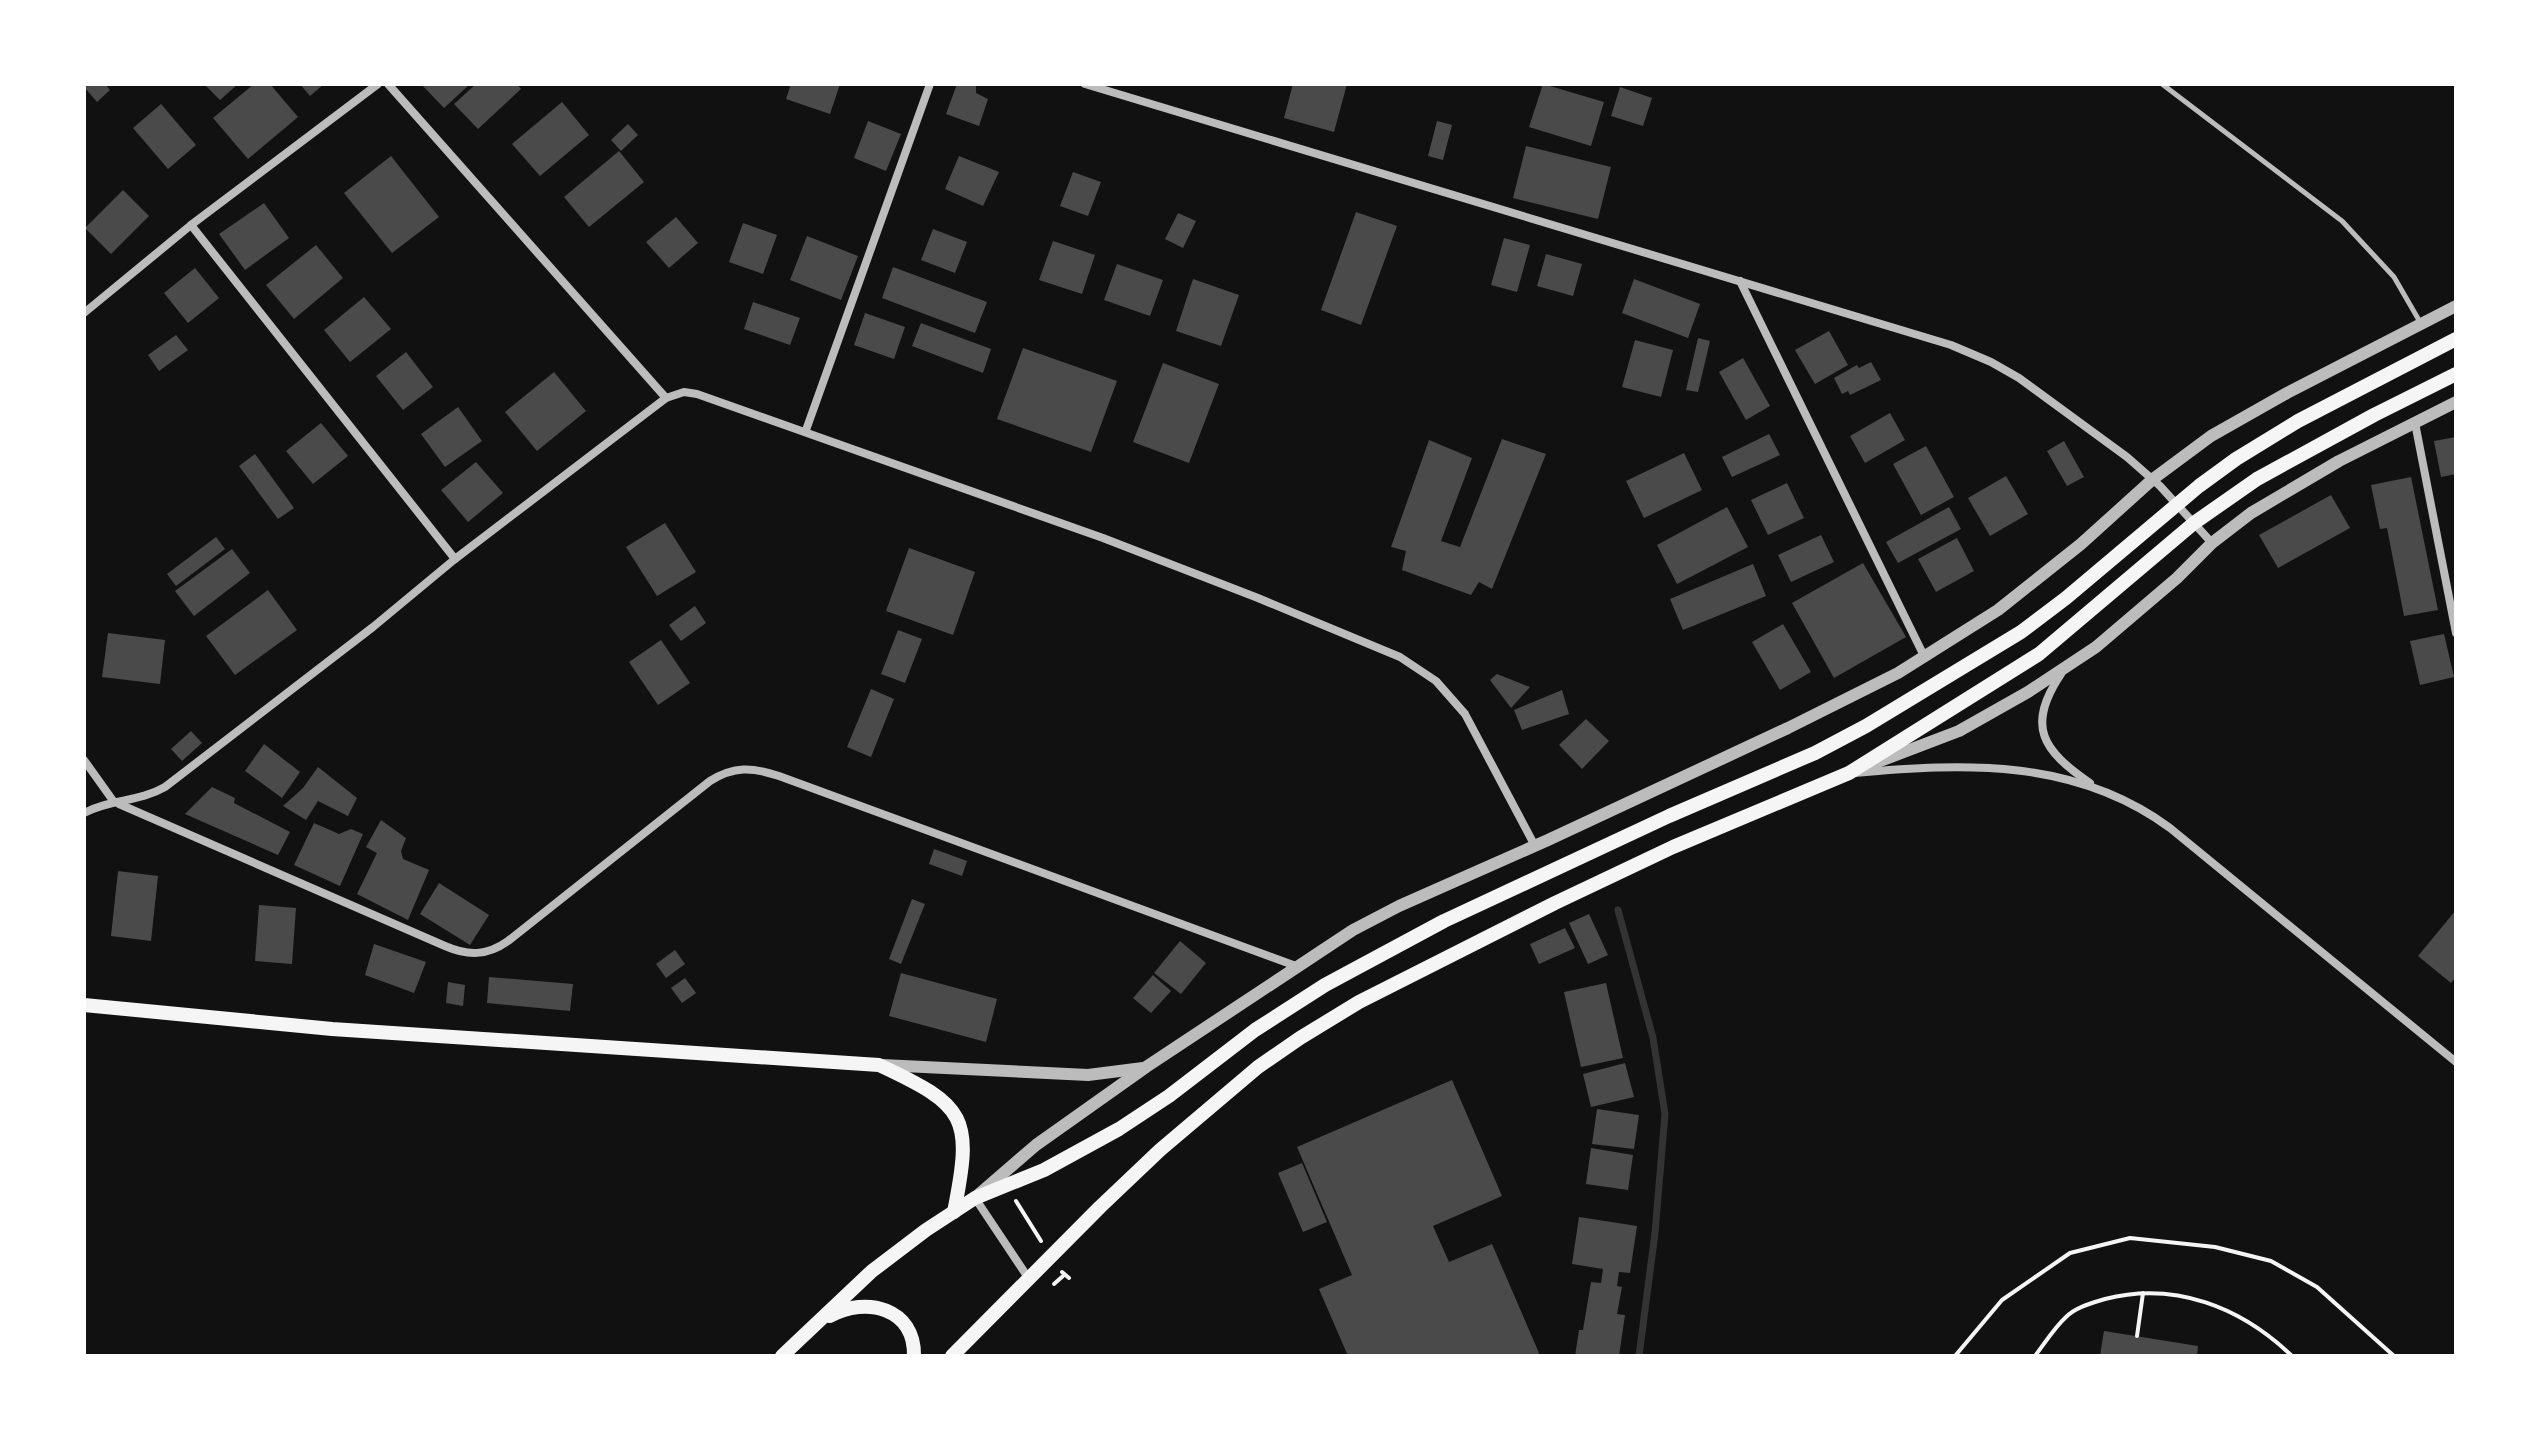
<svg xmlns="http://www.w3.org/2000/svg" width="2540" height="1440" viewBox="0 0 2540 1440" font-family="'PT Sans Narrow',sans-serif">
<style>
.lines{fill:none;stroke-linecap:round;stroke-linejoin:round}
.stream{stroke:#333;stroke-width:7}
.building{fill:#4a4a4a}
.path{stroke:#f5f5f5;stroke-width:4}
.service{stroke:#bcbcbc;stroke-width:5}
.minor{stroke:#bcbcbc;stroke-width:8}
.tertiary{stroke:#bcbcbc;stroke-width:12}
.secondary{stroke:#f5f5f5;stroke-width:14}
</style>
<rect width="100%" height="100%" fill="#111"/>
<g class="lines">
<path class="stream" d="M1618,910L1653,1038L1665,1114L1655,1233L1639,1356"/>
</g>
<g class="building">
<path d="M89,84H105L110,90L97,102L85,88Z"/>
<path d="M204,84H238L220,100Z"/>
<path d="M254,84H270L298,117L248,159L213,118Z"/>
<path d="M300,84H324L310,96Z"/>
<path d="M421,84H470L444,108Z"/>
<path d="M476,84H517L521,89L478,129L454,104Z"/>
<path d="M791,84H840L830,114L786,99Z"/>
<path d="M957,84L976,85V93L988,99L979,126L946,114Z"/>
<path d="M1293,84H1347L1334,132L1284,118Z"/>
<path d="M1543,84L1604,102L1591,146L1529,127Z"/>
<path d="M1620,87L1652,98L1643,126L1611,116Z"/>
<path d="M562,102L589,135L540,176L512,144Z"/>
<path d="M161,104L196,145L168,169L133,128Z"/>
<path d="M868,121L901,134L886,171L854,158Z"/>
<path d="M1437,121L1452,125L1443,160L1428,156Z"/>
<path d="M628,124L638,135L621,151L611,140Z"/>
<path d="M1526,146L1611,167L1598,219L1513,198Z"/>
<path d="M619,151L644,182L589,227L564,197Z"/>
<path d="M391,156L439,217L392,253L344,193Z"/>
<path d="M959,156L999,172L983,206L945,189Z"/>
<path d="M1073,172L1101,182L1088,216L1060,206Z"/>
<path d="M123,190L149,216L111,254L85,228Z"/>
<path d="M264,203L289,238L245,270L219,234Z"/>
<path d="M1356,212L1397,226L1361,325L1321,310Z"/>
<path d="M1178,213L1196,221L1183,248L1165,239Z"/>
<path d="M676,217L698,243L669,268L646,242Z"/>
<path d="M743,223L777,235L763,274L729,262Z"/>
<path d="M933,229L967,242L955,273L921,260Z"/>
<path d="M807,236L858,256L841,300L790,280Z"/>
<path d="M1504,238L1530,245L1517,292L1491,285Z"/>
<path d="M1053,241L1095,255L1082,294L1039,280Z"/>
<path d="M316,245L343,278L294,319L266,285Z"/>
<path d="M1546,254L1582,264L1573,296L1537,286Z"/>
<path d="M1117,264L1163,280L1150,316L1104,300Z"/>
<path d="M893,267L987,302L975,333L882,298Z"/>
<path d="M195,268L219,298L188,323L164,293Z"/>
<path d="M1193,279L1239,295L1221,346L1176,331Z"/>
<path d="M1634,279L1700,304L1688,338L1622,313Z"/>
<path d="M364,297L391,329L350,362L324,330Z"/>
<path d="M753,302L800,318L790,345L744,329Z"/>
<path d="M865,313L905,327L894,359L854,345Z"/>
<path d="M921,323L991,349L983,373L912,346Z"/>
<path d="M1829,331L1848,365L1815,384L1795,350Z"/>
<path d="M176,335L188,350L159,371L148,355Z"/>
<path d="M1698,338L1710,341L1698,392L1686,390Z"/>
<path d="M1635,340L1673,350L1661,397L1622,387Z"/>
<path d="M1023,348L1117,381L1091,452L997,419Z"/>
<path d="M406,352L433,387L403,410L376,376Z"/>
<path d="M1743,358L1770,406L1746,420L1719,372Z"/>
<path d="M1871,362L1881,380L1850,395L1848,391L1842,394L1834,378L1857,365L1859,368Z"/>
<path d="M1163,363L1219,384L1189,463L1133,442Z"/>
<path d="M554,372L586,411L537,451L505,412Z"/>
<path d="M458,407L482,441L445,467L421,434Z"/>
<path d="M1890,413L1905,440L1865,463L1850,436Z"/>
<path d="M321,423L348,456L313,484L286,451Z"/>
<path d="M1769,434L1780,455L1732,477L1722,457Z"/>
<path d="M2456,437V474L2441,477L2434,441Z"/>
<path d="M1502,439L1546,454L1492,589L1479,582L1471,595L1402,570L1406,551L1391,547L1429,440L1472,458L1441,541L1460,547Z"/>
<path d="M2064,441L2084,477L2067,486L2047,451Z"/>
<path d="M1926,446L1954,497L1921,515L1893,464Z"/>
<path d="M1684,453L1702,490L1644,518L1626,481Z"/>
<path d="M255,454L294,508L278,519L239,466Z"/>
<path d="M476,462L503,493L468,522L441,490Z"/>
<path d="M2006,476L2028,514L1990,536L1968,498Z"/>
<path d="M2411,477L2438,610L2404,616L2387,528L2380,529L2371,485Z"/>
<path d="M1787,483L1804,518L1768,535L1751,500Z"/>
<path d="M2331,495L2350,528L2278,568L2259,535Z"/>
<path d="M1727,507L1748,547L1677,584L1657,545Z"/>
<path d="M1949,507L1961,529L1898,563L1886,542Z"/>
<path d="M665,523L696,572L657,596L626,547Z"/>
<path d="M1821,535L1834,562L1791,582L1778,555Z"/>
<path d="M216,537L225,549L176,586L167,574Z"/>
<path d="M1957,538L1974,571L1936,592L1918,559Z"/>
<path d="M909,548L975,572L953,635L886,611Z"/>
<path d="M232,549L250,573L194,616L175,591Z"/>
<path d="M1863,563L1906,637L1834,678L1792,603Z"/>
<path d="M1753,564L1766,596L1683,630L1670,599Z"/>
<path d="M268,590L297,630L235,675L206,636Z"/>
<path d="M695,606L706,623L681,641L669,625Z"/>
<path d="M1783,624L1811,672L1780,690L1752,642Z"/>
<path d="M898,630L922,639L905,683L881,674Z"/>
<path d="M108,633L165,640L160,684L102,677Z"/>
<path d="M2444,634L2454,677L2420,685L2410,641Z"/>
<path d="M661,640L690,683L658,705L629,662Z"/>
<path d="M1497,674L1530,687L1511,708L1490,680Z"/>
<path d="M871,689L894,699L871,757L847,747Z"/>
<path d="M1562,690L1569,714L1522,730L1514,710Z"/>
<path d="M1586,719L1609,741L1582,769L1559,745Z"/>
<path d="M191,731L202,743L182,761L171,749Z"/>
<path d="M264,744L300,772L282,798L245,771Z"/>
<path d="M318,767L357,798L348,816L318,801L306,820L283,806L303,788Z"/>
<path d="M212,787L235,798L234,803L290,832L278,855L185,814Z"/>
<path d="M381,820L406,838L401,851L403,859L429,870L408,920L357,894L377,853L366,847Z"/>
<path d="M314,823L339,834L351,829L363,834L340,886L294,865Z"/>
<path d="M934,849L967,861L962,876L929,864Z"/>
<path d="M118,871L158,876L151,941L111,936Z"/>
<path d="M439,883L489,915L470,945L420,914Z"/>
<path d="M912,899L925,904L901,964L889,959Z"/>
<path d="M259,905L296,908L292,964L255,961Z"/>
<path d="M2456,910V977L2451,983L2418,956Z"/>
<path d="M1589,914L1608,955L1588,964L1569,923Z"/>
<path d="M1565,928L1575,948L1539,964L1530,944Z"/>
<path d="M1180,941L1206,963L1181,994L1154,973Z"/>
<path d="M374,944L426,962L414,993L365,975Z"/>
<path d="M675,950L685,964L666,978L656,964Z"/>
<path d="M901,973L997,999L986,1042L889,1016Z"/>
<path d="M1153,975L1171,991L1151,1013L1133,998Z"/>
<path d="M489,977L573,984L570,1011L487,1003Z"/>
<path d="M685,978L696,993L682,1003L671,988Z"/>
<path d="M448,982L465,985L463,1006L446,1003Z"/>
<path d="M1606,983L1623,1058L1581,1067L1564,992Z"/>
<path d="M1625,1063L1634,1097L1591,1107L1583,1074Z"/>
<path d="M1452,1080L1502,1196L1433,1226L1449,1262L1492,1244L1539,1353L1537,1356H1348L1319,1289L1352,1275L1297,1147Z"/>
<path d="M1597,1109L1639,1115L1634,1149L1592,1144Z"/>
<path d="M1591,1148L1633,1155L1628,1190L1586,1184Z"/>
<path d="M1302,1163L1327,1222L1303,1232L1278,1173Z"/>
<path d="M1579,1217L1637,1226L1630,1273L1619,1272L1617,1286L1622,1287L1617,1314L1625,1315L1619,1356H1575L1579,1330H1583L1591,1282L1601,1283L1603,1269L1572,1264Z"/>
<path d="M2104,1331L2198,1346L2197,1356H2100Z"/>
</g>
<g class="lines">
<g class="path">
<path d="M1016,1201L1041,1241"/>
<path d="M1062,1272L1069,1278"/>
<path d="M1054,1284L1063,1276"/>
<path d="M2137,1336L2143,1293"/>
<path d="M1955,1356L2002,1300L2070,1253L2130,1238L2215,1247L2271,1261L2317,1287L2394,1356"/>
<path d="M2035,1356C2045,1343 2054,1328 2066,1317C2076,1307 2092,1303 2105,1299C2175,1281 2241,1307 2292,1356"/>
</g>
<path class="service" d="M2162,84L2342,221L2394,277L2420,322"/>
<g class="minor">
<path d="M388,84L666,398"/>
<path d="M1085,84L1951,345L1991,362L2019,378L2127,457L2160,486L2212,543"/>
<path d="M191,225L455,559"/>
<path d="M1740,281L1925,658"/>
<path d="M84,313L191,225L378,84"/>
<path d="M2415,423L2456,633"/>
<path d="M806,430L930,84"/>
<path d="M2061,674C2026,726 2042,750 2090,783"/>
<path d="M84,760L114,802"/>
<path d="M1854,773C1965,763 2075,758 2170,828L2456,1062"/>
<path d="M119,804L445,946C468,956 487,956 508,941L710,781C734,766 752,767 779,776L1296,966"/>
<path d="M84,813C110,799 139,802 165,787L373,627L455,559L666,398L684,392L697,394L1103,538L1258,598L1400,657L1436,681L1465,714L1535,846"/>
<path d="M975,1198L1029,1279"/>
</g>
<g class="tertiary">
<path d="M1867,766L1959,731L2028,692L2096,647L2177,578L2212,543L2251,513L2339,461L2456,402"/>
<path d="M882,1065L1088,1075L1143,1068"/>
<path d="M978,1195L1036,1145L1146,1067L1353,930L1399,906L1548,840L1788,728L1898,673L1998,610L2081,544L2153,479L2211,436L2287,393L2456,306"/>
</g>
<g class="secondary">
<path d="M84,1005L332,1029L879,1065C967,1106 973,1117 954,1212"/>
<path d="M830,1316C866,1296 915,1308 914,1356"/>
<path d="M782,1356L872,1271L926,1230L975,1198L1044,1170L1119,1129L1169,1096L1255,1030L1325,985L1444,921L1669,816L1815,753L1866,726L2021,632L2066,598L2199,486L2236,459L2298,421L2456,339"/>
<path d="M952,1356L1100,1207L1160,1150L1258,1067L1300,1038L1359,1002L1555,903L1673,847L1849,773L2039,654L2194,523L2257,479L2374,415L2456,374"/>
</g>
</g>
<rect width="2540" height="1440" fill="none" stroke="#ffffff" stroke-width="172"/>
</svg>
